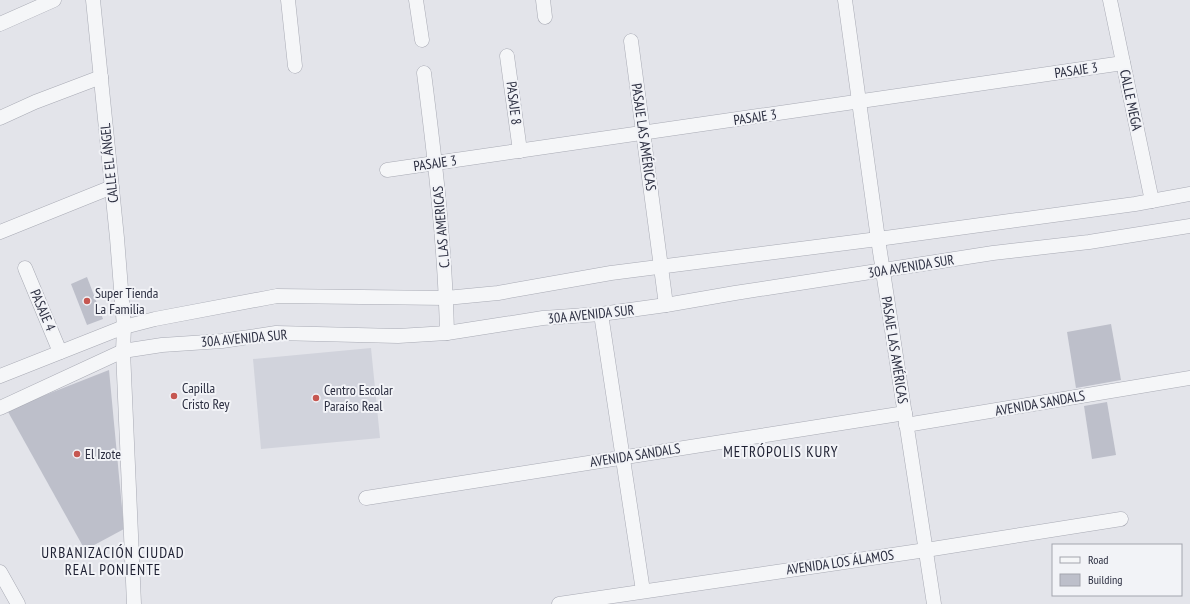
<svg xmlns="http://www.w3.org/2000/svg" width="1190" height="604" viewBox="0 0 1190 604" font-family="'PT Sans Narrow',sans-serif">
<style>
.built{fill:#d1d3dc}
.building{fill:#bdbfca}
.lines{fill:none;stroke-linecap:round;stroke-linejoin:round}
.street-casing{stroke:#a8aab4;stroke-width:15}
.street{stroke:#f5f6f8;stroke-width:14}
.poi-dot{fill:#c65751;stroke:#f2f3f7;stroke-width:1.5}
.labels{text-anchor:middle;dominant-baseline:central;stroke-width:4;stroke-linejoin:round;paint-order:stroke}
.street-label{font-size:14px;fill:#2c2f41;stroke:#f2f3f7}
.poi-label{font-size:14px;fill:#2c2f41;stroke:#f2f3f7;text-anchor:start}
.neighbourhood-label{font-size:15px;letter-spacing:1px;fill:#1e2032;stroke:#f2f3f7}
</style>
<rect width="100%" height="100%" fill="#e3e4ea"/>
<path class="built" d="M371,348L380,438L261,449L253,359Z"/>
<g class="building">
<path d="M87,277L103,319L87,325L71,284Z"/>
<path d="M1111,324L1121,380L1076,388L1067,332Z"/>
<path d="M109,370L124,529L85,550L7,410Z"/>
<path d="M1107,402L1116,455L1092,459L1084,406Z"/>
</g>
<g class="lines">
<g class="street-casing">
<g id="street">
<path d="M93,0L117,238L124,327L123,351L134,604"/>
<path d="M288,0L295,66"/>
<path d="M416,0L422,40"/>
<path d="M543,0L545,17"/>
<path d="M845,0L878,239L934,604"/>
<path d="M1110,0L1152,201"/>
<path d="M0,24L54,0"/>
<path d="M631,41L666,305"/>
<path d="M507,56L520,151"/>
<path d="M424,73C435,159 445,246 447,333"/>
<path d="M0,118L35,102L101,77"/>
<path d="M387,170L1123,63"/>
<path d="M0,232L112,187"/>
<path d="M25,268L60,352"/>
<path d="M601,314L643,591"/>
<path d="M0,376L124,327L155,319L277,296L446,298L498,293L611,273L878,239L1135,204L1190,194"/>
<path d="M0,408L123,351L162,345L222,341L276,333L398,336L447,333L543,318L601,314L666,305L735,293L993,253L1089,242L1190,226"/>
<path d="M906,425L1190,378"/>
<path d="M366,498L905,413"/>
<path d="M0,572L18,604"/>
<path d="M559,604L926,550L1121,519"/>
</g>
</g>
<use href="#street" class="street"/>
</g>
<g class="poi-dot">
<circle cx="87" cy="301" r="4"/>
<circle cx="174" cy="396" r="4"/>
<circle cx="316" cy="398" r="4"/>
<circle cx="77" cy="454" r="4"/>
</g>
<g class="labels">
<g class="street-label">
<text transform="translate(1076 70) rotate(-8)">PASAJE 3</text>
<text transform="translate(1131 100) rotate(78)">CALLE MEGA</text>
<text transform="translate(514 103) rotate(83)">PASAJE 8</text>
<text transform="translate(755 117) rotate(-8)">PASAJE 3</text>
<text transform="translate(644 137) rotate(82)">PASAJE LAS AMÉRICAS</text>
<text transform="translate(109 163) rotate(-96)">CALLE EL ÁNGEL</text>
<text transform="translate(435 163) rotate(-8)">PASAJE 3</text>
<text transform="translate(441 227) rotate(-95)">C. LAS AMERICAS</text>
<text transform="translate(911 266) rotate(-9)">30A AVENIDA SUR</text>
<text transform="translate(43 310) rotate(67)">PASAJE 4</text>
<text transform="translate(591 314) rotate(-6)">30A AVENIDA SUR</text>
<text transform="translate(244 338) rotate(-5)">30A AVENIDA SUR</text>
<text transform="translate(895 350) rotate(81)">PASAJE LAS AMÉRICAS</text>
<text transform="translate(1040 403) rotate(-10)">AVENIDA SANDALS</text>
<text transform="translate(635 455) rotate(-9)">AVENIDA SANDALS</text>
<text transform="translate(840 562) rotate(-8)">AVENIDA LOS ÁLAMOS</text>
</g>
<g class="poi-label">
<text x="95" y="293">Super Tienda<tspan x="95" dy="16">La Familia</tspan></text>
<text x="182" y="388">Capilla<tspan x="182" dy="16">Cristo Rey</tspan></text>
<text x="324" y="390">Centro Escolar<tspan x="324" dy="16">Paraíso Real</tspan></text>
<text x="85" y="454">El Izote</text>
</g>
<g class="neighbourhood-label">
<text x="781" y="451">METRÓPOLIS KURY</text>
<text x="113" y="552">URBANIZACIÓN CIUDAD<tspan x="113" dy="17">REAL PONIENTE</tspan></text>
</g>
</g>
<rect x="1052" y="544" width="130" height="52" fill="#f2f3f7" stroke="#a3a5ae"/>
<rect x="1060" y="557" width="20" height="6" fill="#f5f6f8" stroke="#a3a5ae"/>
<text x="1088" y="564" font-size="12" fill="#2c2f41">Road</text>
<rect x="1060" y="574" width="20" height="12" fill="#bdbfca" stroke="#a3a5ae"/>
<text x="1088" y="584" font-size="12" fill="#2c2f41">Building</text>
</svg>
